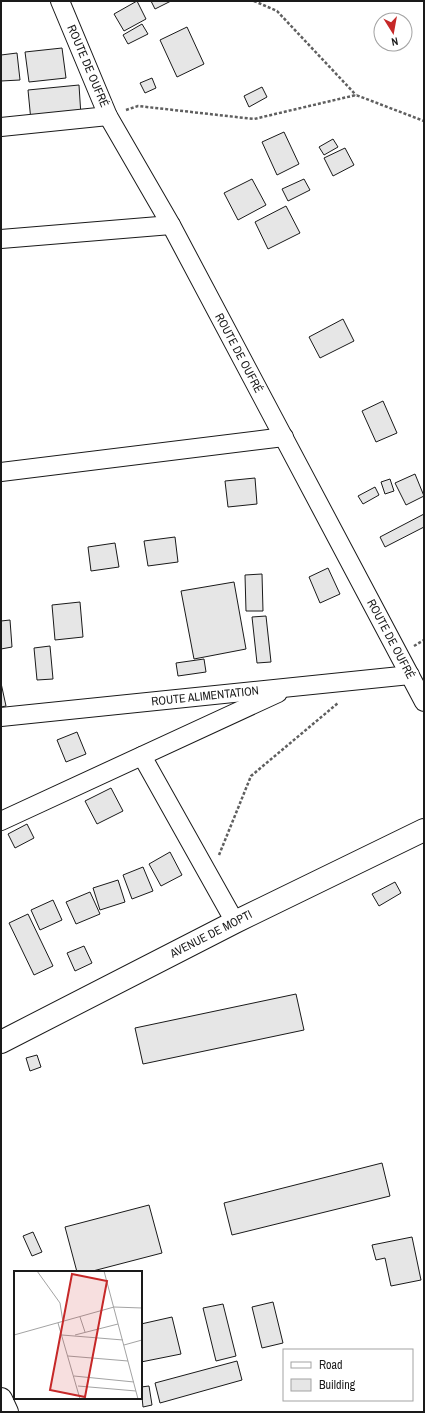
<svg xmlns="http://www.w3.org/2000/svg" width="425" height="1413" viewBox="0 0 425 1413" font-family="'Archivo Narrow',sans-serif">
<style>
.building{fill:#e6e6e6;stroke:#1a1a1a}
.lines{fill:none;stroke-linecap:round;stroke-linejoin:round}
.street-casing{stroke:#1a1a1a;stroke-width:20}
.secondary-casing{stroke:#1a1a1a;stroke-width:24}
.primary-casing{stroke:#1a1a1a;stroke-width:24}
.path{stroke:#5f5f5f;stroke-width:2.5;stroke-dasharray:3 2;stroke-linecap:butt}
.street{stroke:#fff;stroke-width:18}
.secondary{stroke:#fff;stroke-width:22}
.primary{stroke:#fff;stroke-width:22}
.labels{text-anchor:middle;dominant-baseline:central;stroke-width:3;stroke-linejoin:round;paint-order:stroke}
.street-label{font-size:12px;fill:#1a1a1a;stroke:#fff}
.inset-road{fill:none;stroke:#a3a3a3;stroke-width:1}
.view{fill:#c62828;fill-opacity:0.15;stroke:#c62828;stroke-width:2}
.inset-edge{fill:none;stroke:#1a1a1a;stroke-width:2}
</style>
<rect width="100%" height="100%" fill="#fff"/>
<g class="building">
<path d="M137,1L146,19L124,31L114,14Z"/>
<path d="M151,1H171L155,9Z"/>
<path d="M142,24L148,34L128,44L123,35Z"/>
<path d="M187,27L204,64L177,77L160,40Z"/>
<path d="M62,48L66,78L29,82L25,52Z"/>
<path d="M17,53L20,80L1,81V55Z"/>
<path d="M152,78L156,88L145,93L140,83Z"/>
<path d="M79,85L81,116L31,121L28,90Z"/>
<path d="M262,87L267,97L249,107L244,96Z"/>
<path d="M284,132L299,164L277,175L262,142Z"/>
<path d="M333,139L338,147L324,155L319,147Z"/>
<path d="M345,148L354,165L333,176L324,158Z"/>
<path d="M252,179L266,205L238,220L224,193Z"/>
<path d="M304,179L310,190L288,201L282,189Z"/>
<path d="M286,206L300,233L268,249L255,222Z"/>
<path d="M343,319L354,341L320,358L309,337Z"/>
<path d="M383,401L397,433L376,442L362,411Z"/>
<path d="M415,474L424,496L406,505L395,483Z"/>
<path d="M255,478L257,504L228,507L225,481Z"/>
<path d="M390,479L394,491L385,494L381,482Z"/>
<path d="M375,487L379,495L363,504L358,496Z"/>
<path d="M424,514V527L385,547L380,537Z"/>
<path d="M175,537L178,562L148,566L144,541Z"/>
<path d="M115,543L119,567L91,571L88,547Z"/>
<path d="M328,568L340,594L320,603L309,577Z"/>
<path d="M262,574L263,611H246L245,575Z"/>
<path d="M234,582L246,649L194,659L181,591Z"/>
<path d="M80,602L83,637L55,640L52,605Z"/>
<path d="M266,616L271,662L257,663L252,617Z"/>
<path d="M10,620L12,647L1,649V621Z"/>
<path d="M50,646L53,679L37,680L34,648Z"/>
<path d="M204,659L206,672L178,676L176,663Z"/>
<path d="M1,683L6,706L1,707Z"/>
<path d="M77,732L86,754L66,762L57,740Z"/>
<path d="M111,788L123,811L97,824L85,801Z"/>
<path d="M27,824L34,838L15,848L8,834Z"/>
<path d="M170,852L182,875L161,886L149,864Z"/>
<path d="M143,867L153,891L132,899L123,875Z"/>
<path d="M118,880L125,902L100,910L93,888Z"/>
<path d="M395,882L401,893L379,906L372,894Z"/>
<path d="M90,892L100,914L76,924L66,902Z"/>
<path d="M53,900L62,920L40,930L31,910Z"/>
<path d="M28,914L53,966L34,975L9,923Z"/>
<path d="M84,946L92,963L75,971L67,953Z"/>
<path d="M296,994L304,1030L143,1064L135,1028Z"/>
<path d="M37,1055L41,1067L30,1071L26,1058Z"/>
<path d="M382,1163L390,1196L232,1235L224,1203Z"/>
<path d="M149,1205L162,1253L89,1272H77L65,1227Z"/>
<path d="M33,1232L42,1252L32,1256L23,1236Z"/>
<path d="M412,1237L421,1280L391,1286L385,1258L376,1260L372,1245Z"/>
<path d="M273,1302L283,1343L262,1348L252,1307Z"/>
<path d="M223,1304L236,1356L216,1361L203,1308Z"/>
<path d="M172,1317L181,1354L141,1362V1324Z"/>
<path d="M237,1361L242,1380L160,1403L155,1383Z"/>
<path d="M149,1386L152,1405L143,1407L141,1387Z"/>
</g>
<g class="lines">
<g class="street-casing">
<g id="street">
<path d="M60,1L108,116L171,225L424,702"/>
<path d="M1,127L108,116"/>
<path d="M1,239L171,225"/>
<path d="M1,472L284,437"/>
<path d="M1,717L410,675"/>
<path d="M142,756L235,922"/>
<path d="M1,821L278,693"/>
</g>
</g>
<g class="secondary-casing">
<path id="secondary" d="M1,1042L235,922L424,830"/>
</g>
<g class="primary-casing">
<path id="primary" d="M1,1399L7,1412"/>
</g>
<g class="path">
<path d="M254,1L277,11L356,95"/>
<path d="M126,110L138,106L254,119L356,95L424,121"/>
<path d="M414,646L424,640"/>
<path d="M219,855L251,776L338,703"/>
</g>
<use href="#street" class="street"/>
<use href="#secondary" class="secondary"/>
<use href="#primary" class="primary"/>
</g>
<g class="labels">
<g class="street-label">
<text transform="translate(88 66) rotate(67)">ROUTE DE OUFRÉ</text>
<text transform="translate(239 353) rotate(62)">ROUTE DE OUFRÉ</text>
<text transform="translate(391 639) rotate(62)">ROUTE DE OUFRÉ</text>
<text transform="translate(205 696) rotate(-6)">ROUTE ALIMENTATION</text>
<text transform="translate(211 934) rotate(-27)">AVENUE DE MOPTI</text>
</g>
</g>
<g transform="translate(14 1271)">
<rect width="128" height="128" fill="#fff"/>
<path class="inset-road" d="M23,0L46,32L49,51M90,0L124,128M66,46L71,61M44,52L66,128M0,64L100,36L128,37M48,64L109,69M61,64L104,53M110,74L128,69M54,85L114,90M60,105L120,111M64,115L122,120"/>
<path class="view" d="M58,3L93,10L71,126L36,119Z"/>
<rect width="128" height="128" class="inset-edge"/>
</g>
<rect width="425" height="1413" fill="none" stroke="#1a1a1a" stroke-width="4"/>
<rect x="283" y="1349" width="130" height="52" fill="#ffffff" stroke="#a3a3a3"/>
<rect x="291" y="1362" width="20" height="6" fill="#ffffff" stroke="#a3a3a3"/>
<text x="319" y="1369" font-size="12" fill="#1a1a1a">Road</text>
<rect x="291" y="1379" width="20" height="12" fill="#e6e6e6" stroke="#a3a3a3"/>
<text x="319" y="1389" font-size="12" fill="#1a1a1a">Building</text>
<g transform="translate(393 32) rotate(169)"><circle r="19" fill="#ffffff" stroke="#a3a3a3"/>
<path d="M0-3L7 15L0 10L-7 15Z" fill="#c62828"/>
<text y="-6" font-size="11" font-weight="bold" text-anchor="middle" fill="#1a1a1a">N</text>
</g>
</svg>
